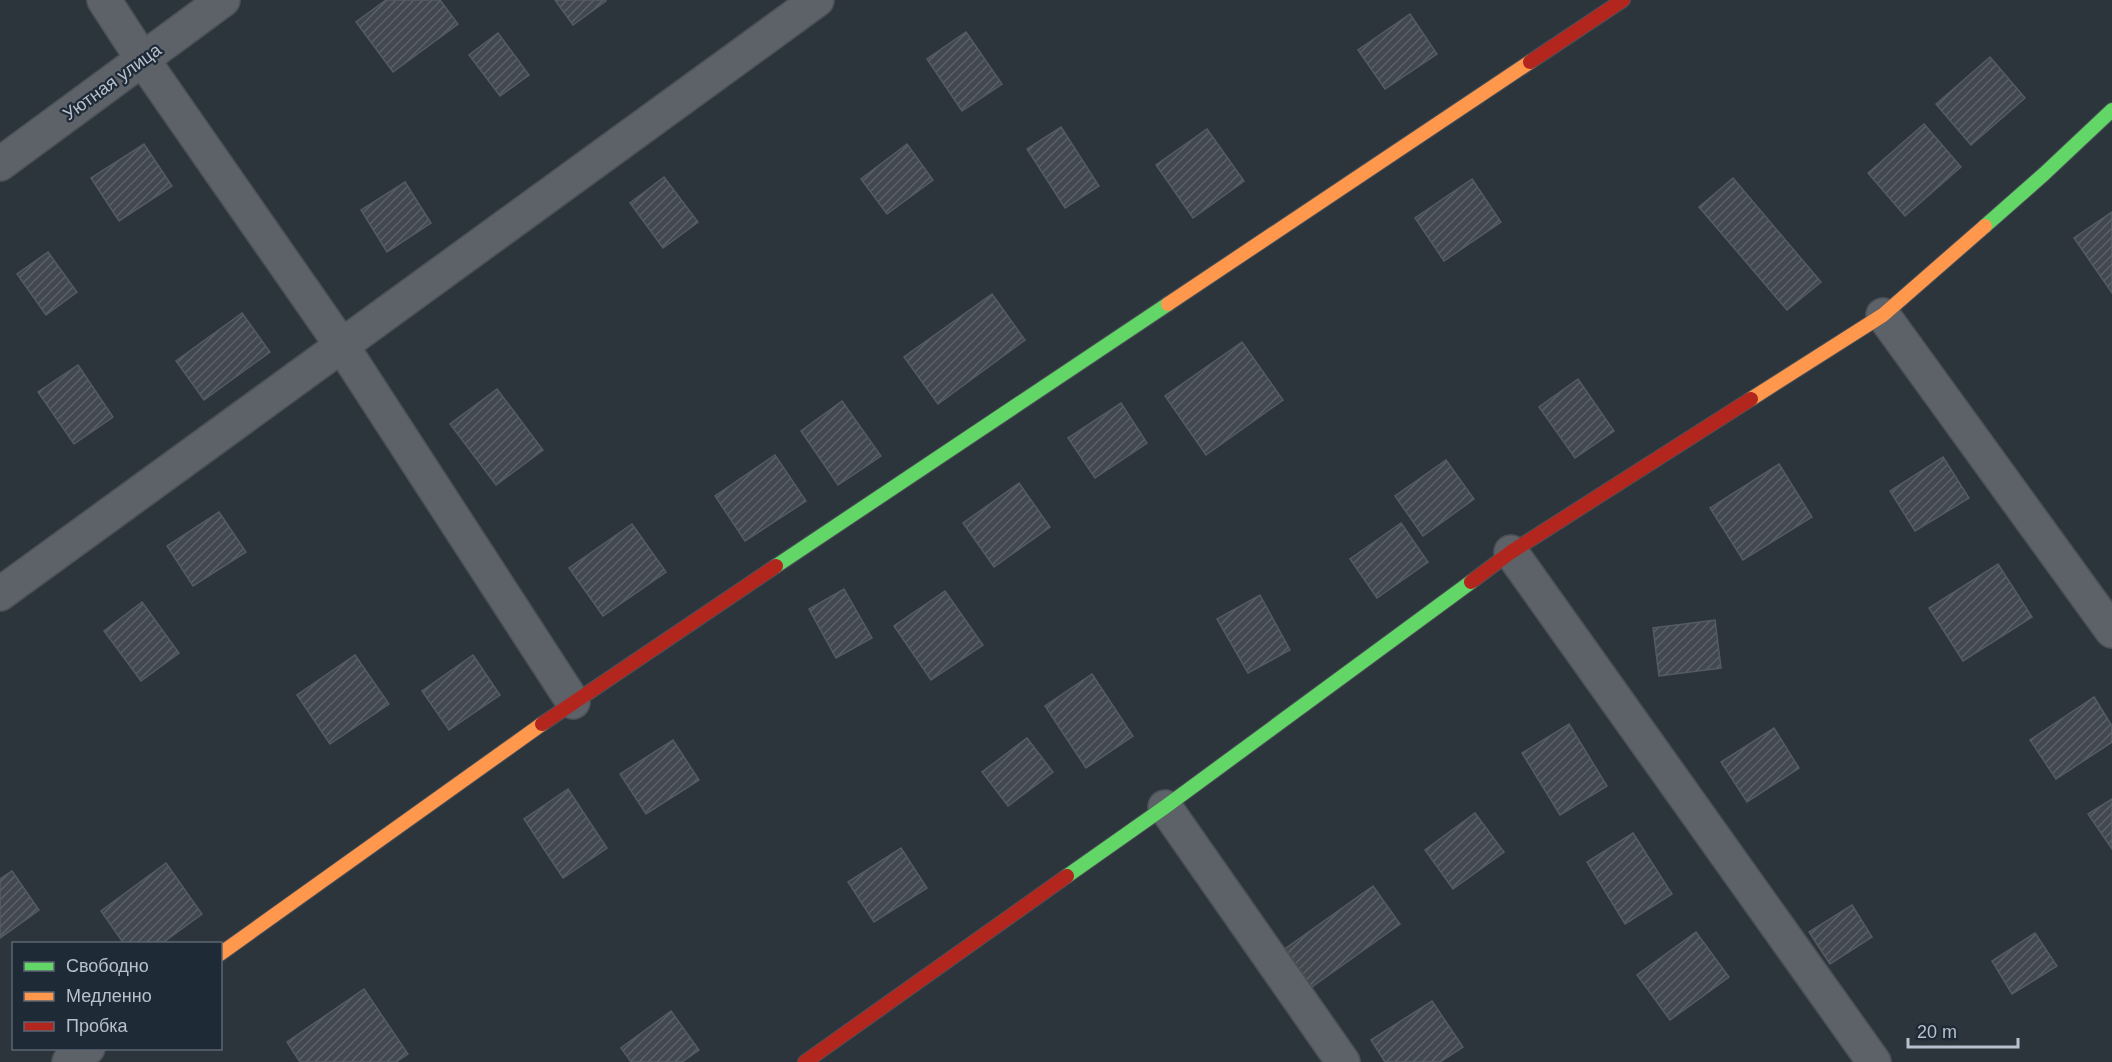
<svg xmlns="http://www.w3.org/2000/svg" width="2112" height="1062" viewBox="0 0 2112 1062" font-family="Helvetica,sans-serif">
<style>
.building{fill:url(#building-hatch);stroke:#545b63;stroke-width:1.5}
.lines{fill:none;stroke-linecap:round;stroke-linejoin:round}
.street-casing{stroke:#4a5056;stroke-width:36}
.fast-casing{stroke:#4a5056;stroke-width:16}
.slow-casing{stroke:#4a5056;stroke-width:16}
.jam-casing{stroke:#4a5056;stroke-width:16}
.street{stroke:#5d6269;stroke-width:33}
.fast{stroke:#63d668;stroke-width:14}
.slow{stroke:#ff974d;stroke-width:14}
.jam{stroke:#b3261e;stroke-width:14}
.labels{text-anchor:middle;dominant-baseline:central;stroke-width:4.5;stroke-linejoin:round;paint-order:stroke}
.street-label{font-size:18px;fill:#b7c0cc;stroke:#1f2a37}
</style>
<defs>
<pattern id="building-hatch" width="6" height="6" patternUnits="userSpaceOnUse" patternTransform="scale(1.5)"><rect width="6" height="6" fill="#42484f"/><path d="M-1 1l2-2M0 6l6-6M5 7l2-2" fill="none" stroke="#5b6167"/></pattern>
</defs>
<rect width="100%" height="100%" fill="#2c343c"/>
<g class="building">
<path d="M386,0H440L458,24L393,72L356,22Z"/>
<path d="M555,0H605L606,1L573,25Z"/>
<path d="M1410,14L1437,54L1385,89L1358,50Z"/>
<path d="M966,32L1002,84L962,111L927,59Z"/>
<path d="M498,33L529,75L500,96L469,55Z"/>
<path d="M1990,57L2025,98L1971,145L1936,104Z"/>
<path d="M1924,124L1961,167L1905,216L1868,173Z"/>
<path d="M1061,127L1099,186L1065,208L1027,149Z"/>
<path d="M1207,129L1244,181L1193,218L1156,165Z"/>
<path d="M144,144L172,186L119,221L91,178Z"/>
<path d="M907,144L933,180L887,214L861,179Z"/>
<path d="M664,177L698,222L663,248L630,203Z"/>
<path d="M1733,178L1821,282L1787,310L1699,207Z"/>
<path d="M1472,179L1501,222L1444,261L1415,218Z"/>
<path d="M405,182L431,223L387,252L361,210Z"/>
<path d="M2112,212V293L2074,238Z"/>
<path d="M48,252L77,292L46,315L17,274Z"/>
<path d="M992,294L1025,340L938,404L904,357Z"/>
<path d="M242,313L270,352L204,400L176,361Z"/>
<path d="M1242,342L1283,400L1206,455L1165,396Z"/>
<path d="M78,365L113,417L74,444L38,392Z"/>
<path d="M1578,379L1614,431L1575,458L1539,407Z"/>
<path d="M497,389L543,450L496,485L450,424Z"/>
<path d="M842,401L881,456L838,485L801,431Z"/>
<path d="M1121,403L1147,443L1095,478L1068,438Z"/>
<path d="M775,455L806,501L745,541L715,496Z"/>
<path d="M1943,457L1969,498L1915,531L1890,491Z"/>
<path d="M1446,460L1474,499L1423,536L1395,496Z"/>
<path d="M1779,464L1812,517L1743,560L1710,508Z"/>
<path d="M1019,483L1050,527L994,567L963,523Z"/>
<path d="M219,512L246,552L193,586L167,546Z"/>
<path d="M1401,523L1428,562L1377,598L1350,559Z"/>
<path d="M632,524L666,572L603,616L569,568Z"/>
<path d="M1998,564L2032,617L1963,661L1929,608Z"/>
<path d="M844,589L872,638L836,658L809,609Z"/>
<path d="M945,591L983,645L931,680L894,626Z"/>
<path d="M1260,595L1290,650L1248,673L1217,619Z"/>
<path d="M142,602L179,653L141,681L104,631Z"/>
<path d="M1715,620L1721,668L1659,676L1653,628Z"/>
<path d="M355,655L389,704L330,744L297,695Z"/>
<path d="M473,655L500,695L449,730L422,691Z"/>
<path d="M1092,674L1133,736L1086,768L1045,706Z"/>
<path d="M2094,697L2112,726V742L2056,779L2030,740Z"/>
<path d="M1569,724L1607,786L1560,815L1522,753Z"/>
<path d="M1774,728L1799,768L1747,802L1721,762Z"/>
<path d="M1027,738L1053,772L1008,806L982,772Z"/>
<path d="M673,740L699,780L646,814L620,774Z"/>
<path d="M568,789L607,848L563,878L524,819Z"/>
<path d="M2112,799V849L2088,814Z"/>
<path d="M1475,813L1504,852L1453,889L1425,850Z"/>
<path d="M1633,833L1672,894L1625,924L1587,862Z"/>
<path d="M901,848L927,888L874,922L848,882Z"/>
<path d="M166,863L202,914L161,944H124L101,911Z"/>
<path d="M12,871L39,910L0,938V879Z"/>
<path d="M1373,886L1400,924L1302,994L1275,956Z"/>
<path d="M1852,905L1872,937L1830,964L1809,932Z"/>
<path d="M1696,932L1729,977L1670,1020L1637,975Z"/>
<path d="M2035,933L2057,966L2012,994L1992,961Z"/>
<path d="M364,989L408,1054L396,1062H300L287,1042Z"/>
<path d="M1432,1001L1463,1047L1440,1062H1385L1371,1040Z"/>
<path d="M671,1011L699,1050L682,1062H631L621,1048Z"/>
</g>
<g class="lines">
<g class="street-casing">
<g id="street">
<path d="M104,0L143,60L342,346L573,702"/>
<path d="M0,164L223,0"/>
<path d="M1883,315L2112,631"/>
<path d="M1511,552L1874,1062"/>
<path d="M0,594L817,0"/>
<path d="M1165,807L1343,1062"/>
<path d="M69,1062L88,1048"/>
</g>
</g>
<g class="fast-casing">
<g id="fast">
<path d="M1985,226L2044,174L2112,110"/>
<path d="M776,566L1168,304"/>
<path d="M1067,876L1165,807L1471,582"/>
</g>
</g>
<g class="slow-casing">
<g id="slow">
<path d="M1168,304L1530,62"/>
<path d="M1751,399L1883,315L1985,226"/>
<path d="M220,954L542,724"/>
</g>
</g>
<g class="jam-casing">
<g id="jam">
<path d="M1530,62L1623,0"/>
<path d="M1471,582L1511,552L1751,399"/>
<path d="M542,724L776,566"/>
<path d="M805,1062L1067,876"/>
</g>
</g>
<use href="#street" class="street"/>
<use href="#fast" class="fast"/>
<use href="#slow" class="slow"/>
<use href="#jam" class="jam"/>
</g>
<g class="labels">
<g class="street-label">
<text transform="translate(112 82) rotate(-36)">Уютная улица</text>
</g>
</g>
<rect x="12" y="942" width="210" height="108" fill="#1f2a37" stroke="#5c6673" stroke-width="1.5"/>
<rect x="24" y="962" width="30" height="9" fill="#63d668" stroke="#5c6673" stroke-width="1.5"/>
<text x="66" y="972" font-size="18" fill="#b7c0cc">Свободно</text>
<rect x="24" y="992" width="30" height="9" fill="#ff974d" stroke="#5c6673" stroke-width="1.5"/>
<text x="66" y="1002" font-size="18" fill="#b7c0cc">Медленно</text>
<rect x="24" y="1022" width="30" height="9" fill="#b3261e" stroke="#5c6673" stroke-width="1.5"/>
<text x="66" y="1032" font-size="18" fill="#b7c0cc">Пробка</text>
<path d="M1908 1038v9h110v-9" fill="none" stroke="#b7c0cc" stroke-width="3"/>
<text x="1917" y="1038" font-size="18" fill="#b7c0cc" stroke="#1f2a37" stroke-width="4.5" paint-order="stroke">20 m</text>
</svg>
